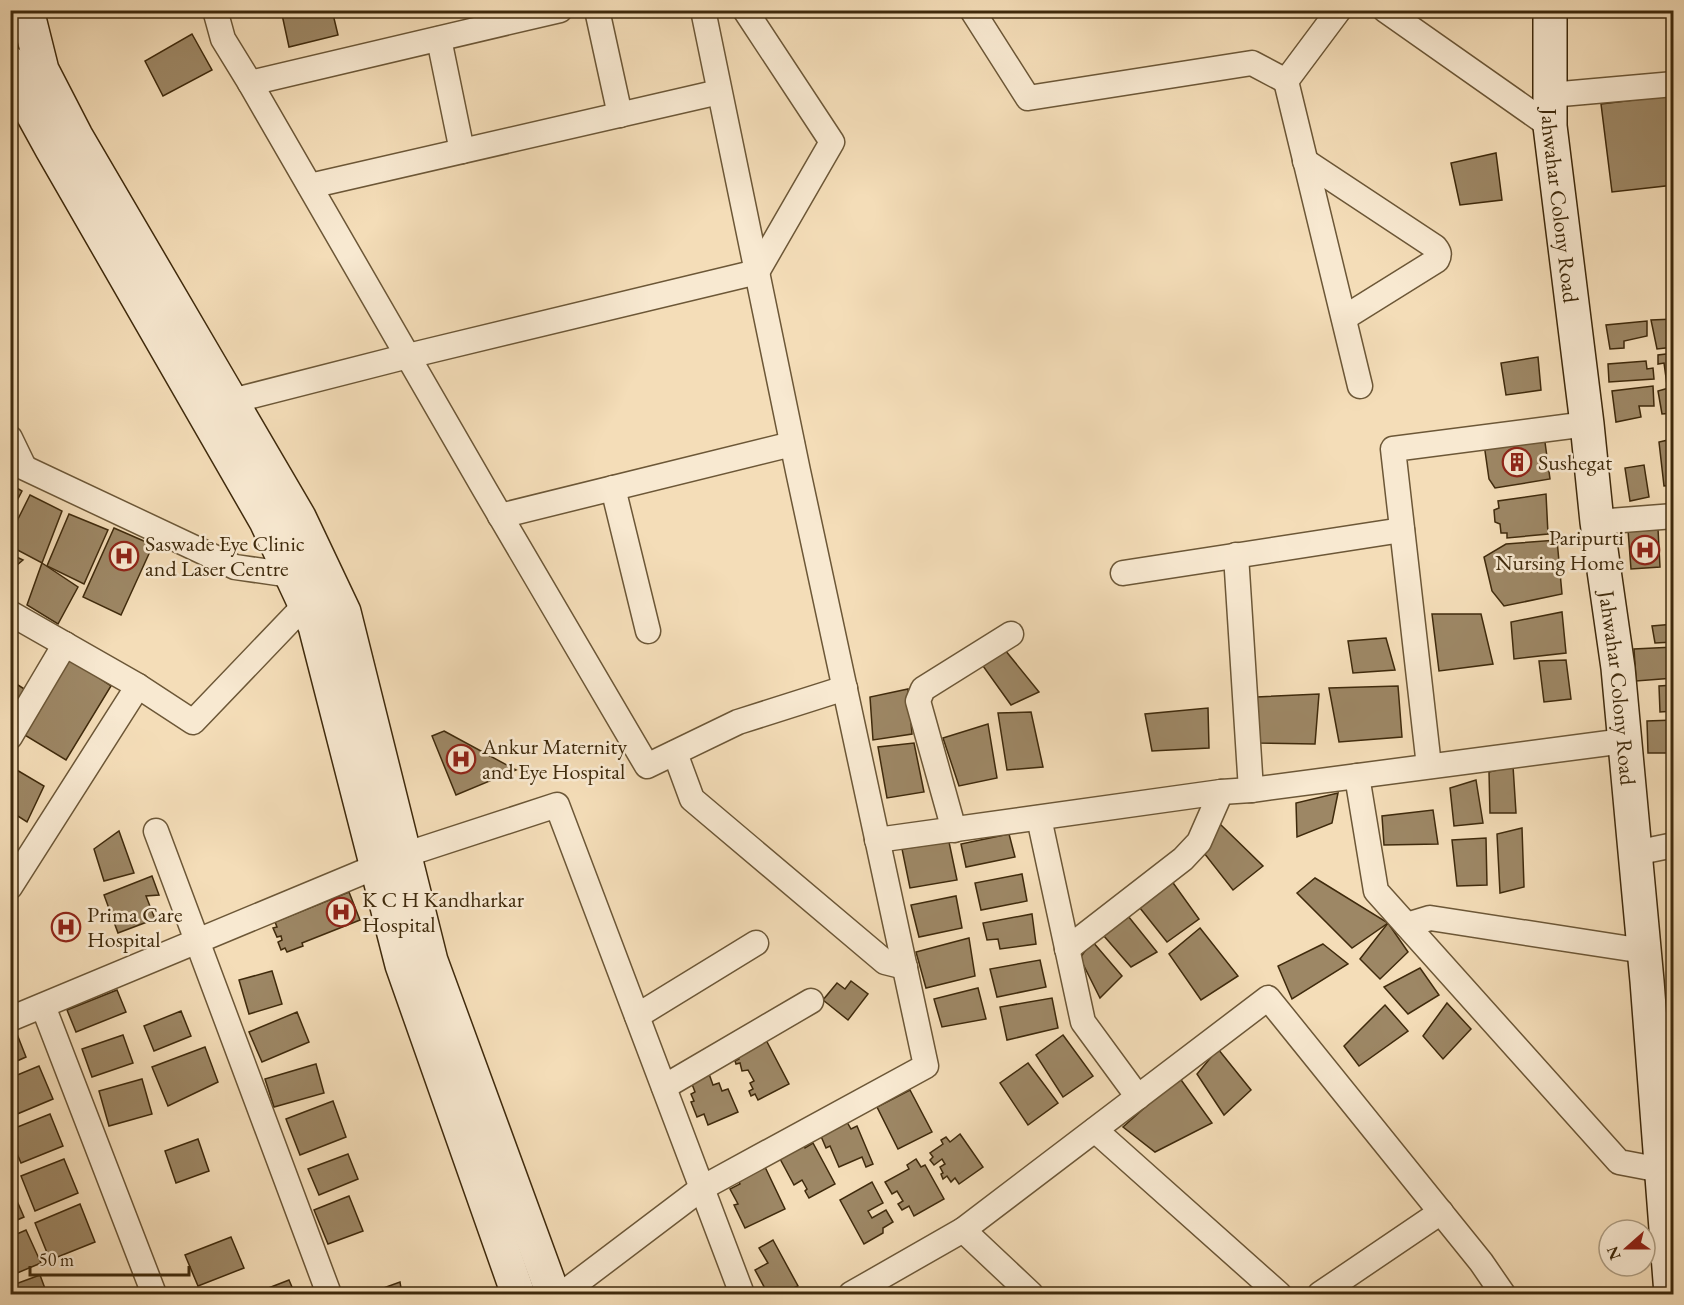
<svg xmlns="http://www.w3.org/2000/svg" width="1684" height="1305" viewBox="0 0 1684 1305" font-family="'EB Garamond',serif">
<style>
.building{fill:#9d8765;stroke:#3f2a0c;stroke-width:1.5}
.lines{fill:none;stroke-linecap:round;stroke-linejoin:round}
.street-casing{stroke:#6c5737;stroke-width:27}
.secondary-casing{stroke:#3f2a0c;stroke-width:36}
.street{stroke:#f8e9d1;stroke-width:24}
.secondary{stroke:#f8e9d1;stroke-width:33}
.labels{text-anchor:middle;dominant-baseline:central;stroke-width:5;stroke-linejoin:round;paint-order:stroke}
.street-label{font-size:22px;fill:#3f2a0c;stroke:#f8e9d1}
.poi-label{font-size:22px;fill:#3f2a0c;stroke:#f8e9d1;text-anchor:start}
</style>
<rect width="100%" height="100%" fill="#f4ddb8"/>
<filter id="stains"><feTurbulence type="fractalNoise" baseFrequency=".00333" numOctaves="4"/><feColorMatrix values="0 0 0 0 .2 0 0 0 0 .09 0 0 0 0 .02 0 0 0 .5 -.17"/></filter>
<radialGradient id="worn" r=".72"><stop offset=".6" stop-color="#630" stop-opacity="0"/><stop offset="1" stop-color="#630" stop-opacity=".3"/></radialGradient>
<g class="building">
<path d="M281,10H332L338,35L289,47Z"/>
<path d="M192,34L212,70L163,96L145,61Z"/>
<path d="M1674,95V185L1612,192L1601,104Z"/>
<path d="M1496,153L1502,200L1460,205L1451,163Z"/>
<path d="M1674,319V347L1657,349L1651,320Z"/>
<path d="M1647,321V336L1624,341V348L1610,349L1606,325Z"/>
<path d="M1674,353V385H1667L1664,363L1658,364V355Z"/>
<path d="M1538,357L1541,390L1506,395L1501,363Z"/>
<path d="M1646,361L1647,369L1653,368L1654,379L1609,382L1608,364Z"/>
<path d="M1653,386L1654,406H1639L1641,417L1616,422L1612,391Z"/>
<path d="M1672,387L1674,413L1662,414L1658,391Z"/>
<path d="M1544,435L1550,479L1495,488L1489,479L1484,444Z"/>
<path d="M1668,440L1671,457H1674V485L1664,486L1659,442Z"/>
<path d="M1644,465L1649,497L1630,501L1625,468Z"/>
<path d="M10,484L22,491L10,514Z"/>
<path d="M1546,494L1548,534L1507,538V533H1501L1500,524L1495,522L1494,510L1499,508L1498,501Z"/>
<path d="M30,495L62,511L42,563L10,546V535Z"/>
<path d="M69,514L108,530L84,584L47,566Z"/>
<path d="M114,528L153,545L121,615L83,597Z"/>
<path d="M1658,529L1660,567L1631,569L1628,530Z"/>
<path d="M1557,540L1562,594L1504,606L1492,591L1484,557L1506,544Z"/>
<path d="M10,554L23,560L10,571Z"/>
<path d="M42,563L78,587L58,624L27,605Z"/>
<path d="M1562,612L1566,653L1514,659L1511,622Z"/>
<path d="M1432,614H1481L1493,664L1439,671Z"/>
<path d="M1674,624V642L1655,643L1652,626Z"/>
<path d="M1386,638L1395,670L1353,673L1348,641Z"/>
<path d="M1674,647V678L1636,681L1634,649Z"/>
<path d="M1005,650L1039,692L1011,705L983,666Z"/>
<path d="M66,656L111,686L66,760L23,734Z"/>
<path d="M1566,660L1571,699L1544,702L1539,661Z"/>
<path d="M10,680L26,690L10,719Z"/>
<path d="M1674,685V711L1660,712L1659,686Z"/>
<path d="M1398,686L1402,737L1339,742L1329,688Z"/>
<path d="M908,689L912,734L873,740L870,697Z"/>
<path d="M1319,694L1315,744L1260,743L1257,697Z"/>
<path d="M1208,708L1209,748L1152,751L1145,714Z"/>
<path d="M1031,712L1043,767L1007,770L998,713Z"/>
<path d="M1674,720V753H1648L1647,721Z"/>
<path d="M988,724L997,778L959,786L943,738Z"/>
<path d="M444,731L516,770L456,795L432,736Z"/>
<path d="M914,743L924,792L887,798L878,747Z"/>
<path d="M10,766L44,786L27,822L10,811Z"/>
<path d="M1513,766L1516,813H1490L1489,772Z"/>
<path d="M1476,780L1483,823L1454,826L1450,788Z"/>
<path d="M1338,793L1332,823L1297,837L1296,803Z"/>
<path d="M1433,810L1438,844L1384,845L1382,816Z"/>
<path d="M1220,824L1263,866L1233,890L1204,853Z"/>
<path d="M1522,828L1524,887L1500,893L1497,834Z"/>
<path d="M119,831L134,873L104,881L94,849Z"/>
<path d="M1009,834L1015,857L966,867L961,844Z"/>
<path d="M1486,838L1487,885L1457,886L1452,840Z"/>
<path d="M949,842L957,880L910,888L902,849Z"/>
<path d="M1022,874L1027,901L981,910L975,883Z"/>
<path d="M152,876L159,895L146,896L155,919L118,933L104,895Z"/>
<path d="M1315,878L1388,923L1352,948L1297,893Z"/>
<path d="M1171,880L1199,919L1167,942L1140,908Z"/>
<path d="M349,892L360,920L302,943L303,946L287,952L285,948L281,950L278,942L282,940L281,936L277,937L273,928L277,927L275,922Z"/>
<path d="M956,896L962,928L919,937L911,905Z"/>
<path d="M1032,914L1036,944L1000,949L998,939L987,940L983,923Z"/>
<path d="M1128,916L1157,952L1131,967L1104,936Z"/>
<path d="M1388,923L1408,952L1380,979L1360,959Z"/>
<path d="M1200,928L1238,976L1201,1000L1169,954Z"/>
<path d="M969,938L975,976L926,988L916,952Z"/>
<path d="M1092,941L1122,976L1100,998L1080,958Z"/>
<path d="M1323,944L1348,964L1292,999L1278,966Z"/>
<path d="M1040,960L1046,987L997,997L990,969Z"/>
<path d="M1420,968L1439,995L1408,1014L1384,987Z"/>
<path d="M272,971L282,1004L249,1014L239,980Z"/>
<path d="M851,981L868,994L848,1020L823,1000L837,983L845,989Z"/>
<path d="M978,988L986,1019L942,1027L934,999Z"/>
<path d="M117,990L126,1012L76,1032L67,1010Z"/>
<path d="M1052,998L1058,1028L1007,1040L1000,1007Z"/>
<path d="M1447,1003L1471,1029L1443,1059L1423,1036Z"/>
<path d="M1385,1005L1408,1031L1359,1066L1344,1046Z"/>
<path d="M181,1011L191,1036L154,1051L144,1026Z"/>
<path d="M297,1012L309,1042L262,1062L249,1032Z"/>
<path d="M1674,1020V1042L1666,1039Z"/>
<path d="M15,1029L26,1057L10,1064V1031Z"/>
<path d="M123,1035L133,1063L92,1077L82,1049Z"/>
<path d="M1063,1035L1093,1076L1063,1097L1036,1055Z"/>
<path d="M765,1038L789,1084L758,1100L755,1094L751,1096L749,1091L753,1089L750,1083L754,1081L748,1070L742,1071L740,1063L736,1064L735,1061L739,1059L736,1053Z"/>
<path d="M205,1047L218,1082L168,1106L152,1067Z"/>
<path d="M1218,1049L1251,1090L1224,1115L1197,1074Z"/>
<path d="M1028,1063L1058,1103L1028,1125L1000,1083Z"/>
<path d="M316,1064L324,1093L274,1107L265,1079Z"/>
<path d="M39,1066L53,1099L10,1117V1078Z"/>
<path d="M708,1071L713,1085L719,1083L722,1091L728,1089L738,1112L708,1125L704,1114L697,1117L691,1102L694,1101L691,1094L695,1092L690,1079Z"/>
<path d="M1179,1077L1212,1123L1155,1152L1123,1127Z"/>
<path d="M142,1079L152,1114L109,1126L99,1091Z"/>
<path d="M910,1090L932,1132L898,1149L877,1107Z"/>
<path d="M333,1101L346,1137L300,1155L286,1119Z"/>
<path d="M50,1114L63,1146L21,1163L10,1137V1130Z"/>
<path d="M847,1122L851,1129L857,1126L873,1164L866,1167L862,1157L839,1167L830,1146L826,1148L820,1134Z"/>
<path d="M960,1134L983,1167L959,1184L955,1178L951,1182L947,1176L943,1179L941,1174L943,1173L940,1167L945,1164L942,1159L934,1165L930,1160L933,1157L930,1153L943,1144L941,1140L946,1137L950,1142Z"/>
<path d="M198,1139L209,1171L176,1183L165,1151Z"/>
<path d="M802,1141L805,1148L813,1143L835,1184L809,1198L805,1191L807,1189L802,1180L794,1185L779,1157Z"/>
<path d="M348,1154L358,1179L319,1195L308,1169Z"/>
<path d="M64,1159L78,1193L35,1211L21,1176Z"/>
<path d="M916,1159L921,1167L925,1165L944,1199L914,1216L909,1206L902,1210L898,1204L903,1201L897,1191L892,1194L885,1182L909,1169L907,1165Z"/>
<path d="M765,1167L785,1209L745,1228L734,1205L738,1204L730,1189L740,1184L735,1173Z"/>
<path d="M872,1182L883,1203L868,1211L872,1218L886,1210L893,1222L883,1228V1233L864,1244L840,1200Z"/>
<path d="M10,1185L24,1217L10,1223Z"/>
<path d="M349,1196L363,1231L328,1244L314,1210Z"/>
<path d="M80,1204L95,1242L50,1260L35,1223Z"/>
<path d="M26,1230L41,1263L10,1276V1237Z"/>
<path d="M231,1237L244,1268L198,1286L185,1255Z"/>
<path d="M773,1240L798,1286L781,1294H768L755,1270L768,1263L759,1248Z"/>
<path d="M40,1275L47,1294H10V1286Z"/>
<path d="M289,1280L295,1294H253Z"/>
<path d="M400,1282L402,1294H367Z"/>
</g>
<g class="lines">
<g class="street-casing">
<g id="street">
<path d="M215,10L223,39L250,83L485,490L647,766L738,722L845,688"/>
<path d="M597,10L620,115"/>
<path d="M972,10L1028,98L1252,63L1286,81"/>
<path d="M1339,10L1286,81L1360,386"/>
<path d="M1385,10L1550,126"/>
<path d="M439,39L462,151"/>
<path d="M250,83L560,10"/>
<path d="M1550,95L1674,84"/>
<path d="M1305,161L1435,247C1439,252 1440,254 1437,260L1344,318"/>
<path d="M310,186L719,92"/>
<path d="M216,405L408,356L757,272L832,142L745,10"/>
<path d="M10,438L24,467"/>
<path d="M10,461L235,567L291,575L304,573"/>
<path d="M613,488L648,631"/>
<path d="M500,516L792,444"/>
<path d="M1597,522L1674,516"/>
<path d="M1236,555L1251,790"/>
<path d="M1123,573L1402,530"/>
<path d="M10,613L138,686L193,722L305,605"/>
<path d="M10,737L65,644"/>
<path d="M675,753L692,799L885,962L905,967"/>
<path d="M1429,766L1393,449L1587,424"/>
<path d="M1357,776L1376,891L1619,1162L1661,1170"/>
<path d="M1039,818L1083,1022L1138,1097"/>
<path d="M954,830L918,701L923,689L1011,634"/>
<path d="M156,831L329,1294"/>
<path d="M877,840L1221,792L1251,790L1624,741"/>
<path d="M1635,853L1674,845"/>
<path d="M10,887L138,686"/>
<path d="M1407,925L1430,918L1644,951"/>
<path d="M1067,949L1183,859L1199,842L1221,792"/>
<path d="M43,1006L154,1294"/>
<path d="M637,1016L756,943"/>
<path d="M10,1019L404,855L557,805L742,1294"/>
<path d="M664,1087L811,1001"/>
<path d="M1095,1130L1279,1294"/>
<path d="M963,1230L1031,1294"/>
<path d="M562,1294L702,1188L926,1066L798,471L703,10"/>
<path d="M851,1294L963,1230L1268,998L1481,1262L1503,1294"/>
<path d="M1320,1294L1441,1212"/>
</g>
</g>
<g class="secondary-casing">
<g id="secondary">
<path d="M27,10L42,70L76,136L299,517L344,612L431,961L553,1294"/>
<path id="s1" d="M1550,10V126L1587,424L1597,522L1618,668L1647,981L1671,1294"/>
<path d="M10,63L14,80L52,149L266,521L315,626L402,965L518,1294"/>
</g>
</g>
<use href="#street" class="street"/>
<use href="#secondary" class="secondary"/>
</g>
<defs>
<g id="building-ring" transform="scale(1.5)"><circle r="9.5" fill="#f8e9d1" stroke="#8f2418" stroke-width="1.5"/><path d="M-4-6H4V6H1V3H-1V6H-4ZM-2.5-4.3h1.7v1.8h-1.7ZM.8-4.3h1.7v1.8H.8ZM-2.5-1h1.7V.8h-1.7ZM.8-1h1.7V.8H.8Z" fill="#8f2418"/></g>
<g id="hospital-ring" transform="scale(1.5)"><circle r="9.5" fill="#f8e9d1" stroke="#8f2418" stroke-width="1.5"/><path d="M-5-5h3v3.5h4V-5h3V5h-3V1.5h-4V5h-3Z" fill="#8f2418"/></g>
</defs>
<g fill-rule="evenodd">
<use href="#building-ring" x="1517" y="462"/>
<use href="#hospital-ring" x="1645" y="550"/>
<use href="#hospital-ring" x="124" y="556"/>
<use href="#hospital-ring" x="461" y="759"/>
<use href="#hospital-ring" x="341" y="912"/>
<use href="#hospital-ring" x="66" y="927"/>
</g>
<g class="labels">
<g class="street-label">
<text stroke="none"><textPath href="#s1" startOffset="196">Jahwahar Colony Road</textPath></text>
<text stroke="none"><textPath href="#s1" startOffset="682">Jahwahar Colony Road</textPath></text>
</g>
<g class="poi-label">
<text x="1538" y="462">Sushegat</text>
<text x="1624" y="537" text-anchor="end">Paripurti<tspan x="1624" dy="25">Nursing Home</tspan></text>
<text x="145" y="543">Saswade Eye Clinic<tspan x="145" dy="25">and Laser Centre</tspan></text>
<text x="482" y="746">Ankur Maternity<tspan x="482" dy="25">and Eye Hospital</tspan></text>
<text x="362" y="899">K C H Kandharkar<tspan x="362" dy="25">Hospital</tspan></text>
<text x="87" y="914">Prima Care<tspan x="87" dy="25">Hospital</tspan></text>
</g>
</g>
<rect width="1684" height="1305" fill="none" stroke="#f4ddb8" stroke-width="36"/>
<rect x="12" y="12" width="1660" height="1281" fill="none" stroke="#3f2a0c" stroke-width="3"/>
<rect x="18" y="18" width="1648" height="1269" fill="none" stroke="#3f2a0c" stroke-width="1.5"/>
<g transform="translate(1627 1248) rotate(249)"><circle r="28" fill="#f8e9d1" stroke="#ae9d82" stroke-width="1.5"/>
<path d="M0-4.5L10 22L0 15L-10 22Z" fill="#8f2418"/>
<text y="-9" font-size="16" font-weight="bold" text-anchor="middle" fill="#3f2a0c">N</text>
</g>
<path d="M30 1266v9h159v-9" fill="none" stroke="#3f2a0c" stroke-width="3"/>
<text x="39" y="1266" font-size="18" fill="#3f2a0c" stroke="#f8e9d1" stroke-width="4.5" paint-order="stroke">50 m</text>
<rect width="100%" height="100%" filter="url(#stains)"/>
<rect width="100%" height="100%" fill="url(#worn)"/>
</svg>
